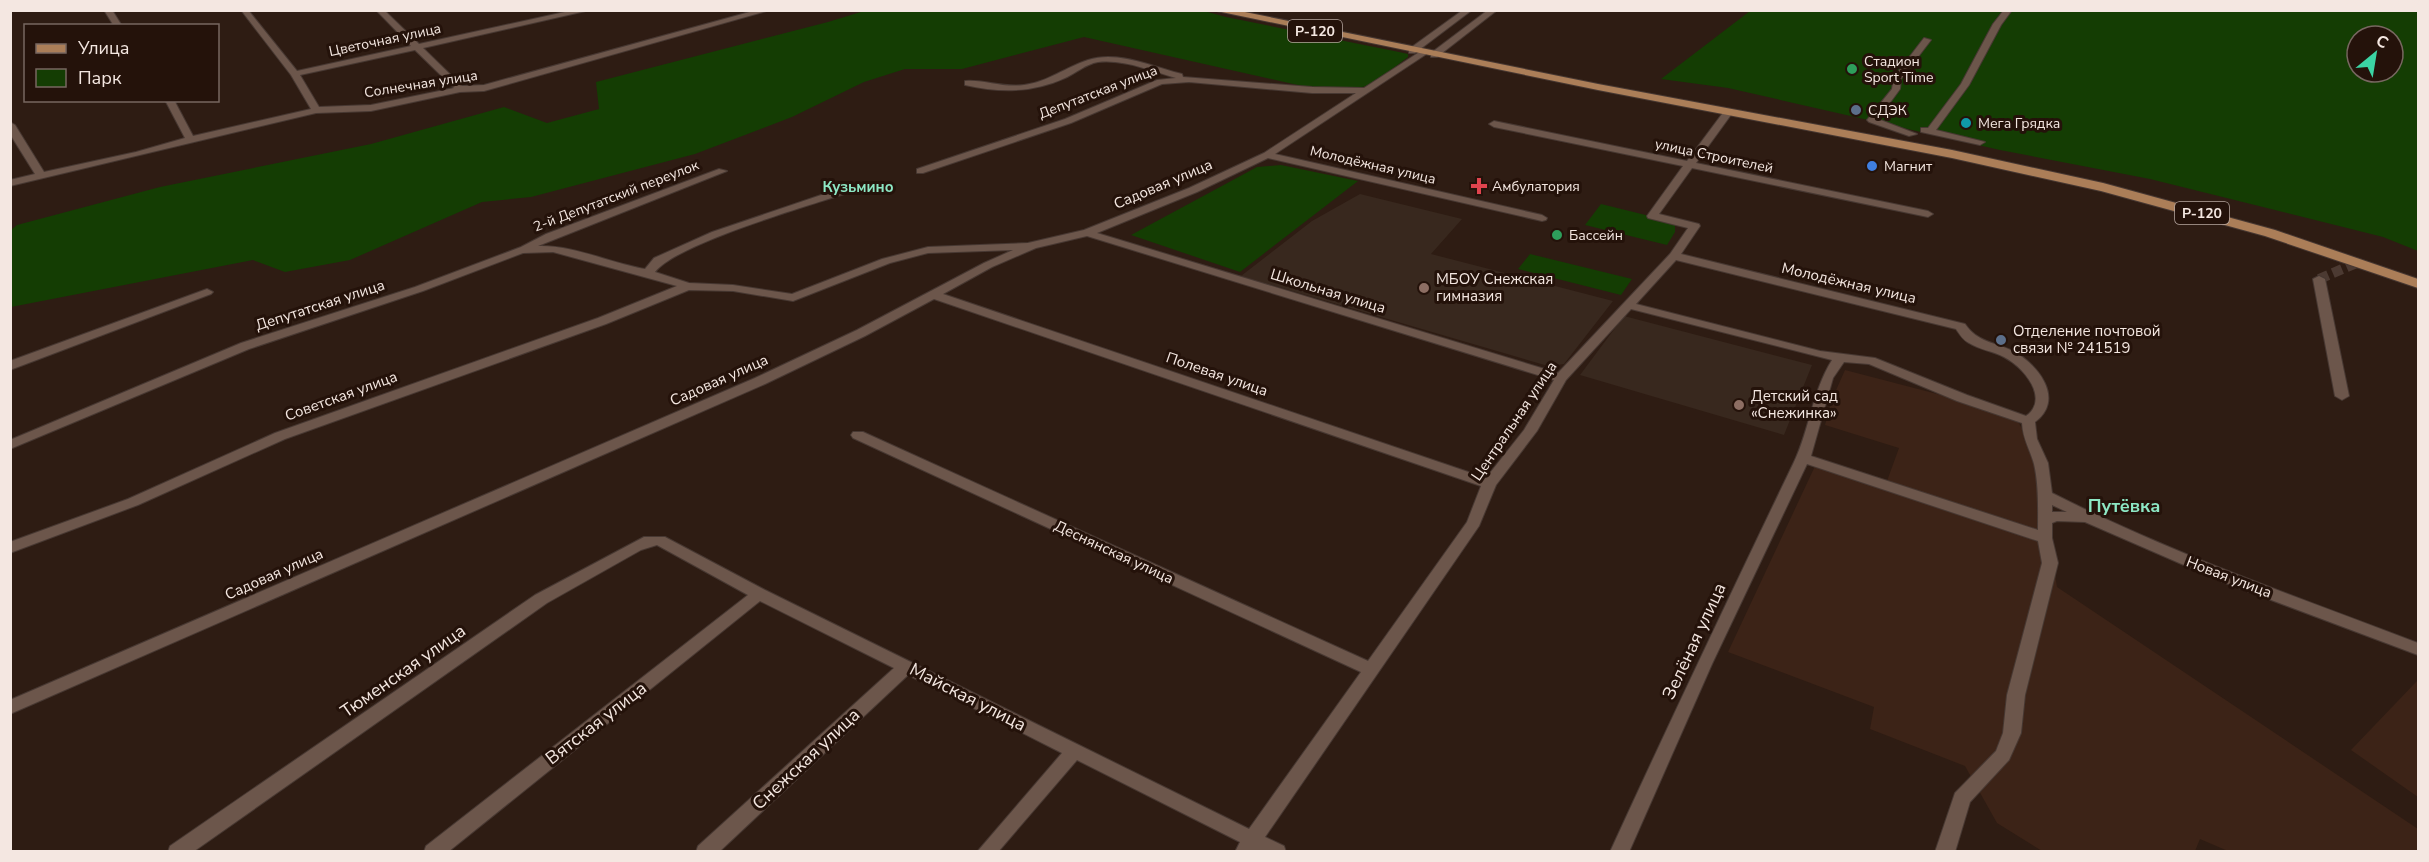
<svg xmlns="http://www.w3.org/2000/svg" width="2429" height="862" viewBox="0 0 2429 862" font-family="'Nunito Sans',sans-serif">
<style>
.built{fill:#3c2317}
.education{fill:#38281e}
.green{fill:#143d03;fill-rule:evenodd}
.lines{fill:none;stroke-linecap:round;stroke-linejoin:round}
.street-tunnel{stroke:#4c3a32;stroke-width:10;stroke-dasharray:10 5;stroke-linecap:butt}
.street-casing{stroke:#473832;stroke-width:2}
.primary-casing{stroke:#473832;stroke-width:2}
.street{fill:#6c564b;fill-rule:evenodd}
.primary{fill:#ab7e58;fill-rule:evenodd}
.leisure-dot{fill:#2e9e5b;stroke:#24120a;stroke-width:2}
.service-dot{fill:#5c6f8a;stroke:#24120a;stroke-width:2}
.culture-dot{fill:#0f9aa8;stroke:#24120a;stroke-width:2}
.shop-dot{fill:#3f7fe0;stroke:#24120a;stroke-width:2}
.health-dot{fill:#e0444e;stroke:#24120a;stroke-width:2}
.education-dot{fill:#8d6e63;stroke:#24120a;stroke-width:2}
.labels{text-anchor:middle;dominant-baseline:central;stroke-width:6;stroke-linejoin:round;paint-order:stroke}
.shield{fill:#24120a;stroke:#b6a7a0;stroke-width:1.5}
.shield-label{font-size:14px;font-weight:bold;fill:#f4e7e1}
.far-street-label{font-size:14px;fill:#f4e7e1;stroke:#24120a}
.far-poi-label{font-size:14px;fill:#f4e7e1;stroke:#24120a;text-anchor:start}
.street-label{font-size:15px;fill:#f4e7e1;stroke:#24120a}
.far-quarter-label{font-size:15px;font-weight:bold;fill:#8de7c4;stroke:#24120a}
.poi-label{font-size:15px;fill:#f4e7e1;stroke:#24120a;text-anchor:start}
.quarter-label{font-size:18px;font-weight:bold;fill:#8de7c4;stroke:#24120a}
.near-street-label{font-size:18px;fill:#f4e7e1;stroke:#24120a}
</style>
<rect width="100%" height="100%" fill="#2e1c13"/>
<g class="built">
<path d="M1845,370L2014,414L2036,455L2057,587L2418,829V851H2228L2200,839L2195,851H2042L1997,823L1965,766L1870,729L1874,707L1728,652L1816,464L1887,481L1899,448L1825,425L1833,397Z"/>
<path d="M2418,680V797L2351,750Z"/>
</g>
<g class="education">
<path d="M1360,194L1462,219L1431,254L1613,301L1564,364L1548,366L1241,276L1312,221Z"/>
<path d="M1624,316L1812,365L1784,435L1580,375Z"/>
</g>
<g class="green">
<path d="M864,11H1204L1226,17L1399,52L1408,54V57L1374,83L1360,88H1311L1084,37L962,69H905L864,82L792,117L695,154L531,197L482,202L350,260L285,272L253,260L11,307V230L17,225L160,187L371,144L504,107L547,123L599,109L596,82L828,22Z"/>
<path d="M1750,11H2418V251L2383,237L2150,179L2000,150L1728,88L1661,79ZM2357,36H2393V72H2357Z"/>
<path d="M1281,165L1358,181L1240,272L1131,235L1257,167Z"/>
<path d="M1601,204L1670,221L1675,225V232L1667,245L1585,225Z"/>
<path d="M1530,254L1632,279L1621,295L1518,269Z"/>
</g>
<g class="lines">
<path class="street-tunnel" d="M2319,279L2359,262"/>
<g class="street-casing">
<g id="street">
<path d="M104,10H112L122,26H114Z"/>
<path d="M241,10H248L297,71L411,46L376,10H384L419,44L574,10H590L423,48L462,86L484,85L757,10H770L484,91L460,92L371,111L316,113L10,186V180L35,174L10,134V122L15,125L44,172L136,152L185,138L165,100H174L193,136L311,109L291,75ZM415,50L454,88L371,105L319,107L300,75Z"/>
<path d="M1463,10H1472L1415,53H1409V49Z"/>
<path d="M1488,10L1496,11L1437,57H1431V53Z"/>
<path d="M2004,10H2012L2001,25L1969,85L1936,130L1985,142L1980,145L1921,132V128H1928L1961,84L1993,24Z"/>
<path d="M1924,38L1931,40L1901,79L1900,89L1878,119L1917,134L1909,136L1869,122L1867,120L1892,89L1894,77Z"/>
<path d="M1421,51L1428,53L1275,154L1542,215L1547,218L1546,220L1542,221L1268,158L1197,192L1097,233L1558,373L1670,254L1688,228L1648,218L1647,216L1683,166L1494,127L1489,124L1494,121L1687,161L1725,110H1731L1733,112L1696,163L1928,211L1933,214L1928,217L1692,168L1659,214L1699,224L1700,226L1681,254L1965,324C1978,343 1995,342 2013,351C2039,365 2065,400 2035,422L2037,439L2048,463L2052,493C2170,553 2295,596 2418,643V655L2223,582L2085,522L2057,521L2052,523V538L2058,563L2025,695L2021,733L2009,760L1970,802L1955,852H1935L1955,793L1996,751L2003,733L2007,695L2042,563L2038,541L1807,464L1712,664L1629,852H1610C1670,721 1732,591 1794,462C1810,428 1812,392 1832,360L1631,309L1566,380L1537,431L1496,485L1479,526L1265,837L1284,846L1286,852H1235L1240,842L1077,760L998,852H977L1062,753L908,675L719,852H696L698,846L894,668L760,601L448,852H424L426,846L748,595L657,545L641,550L547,603L193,852H168L170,846L535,595L644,537H665L765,590L1249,829L1361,672L853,438L851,435L853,432H863L1368,661L1467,522L1481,486L934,299L865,336L765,384L10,714V700L755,378L857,330L984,263L1013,250L928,253L890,263L793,301L733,291L689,290L606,324L285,439L138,505L10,553V542L128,499L275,433L598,318L677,286L553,252L523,253L423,291L249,349L10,449V440L241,343L415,287L521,247L546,234L719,169L727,171L538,246C574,245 610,263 645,269L654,258L712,232L836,190H844V194C805,207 676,244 655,272L689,283L733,285L792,294L882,259L928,247L1028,243L1084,230L1189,188L1264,153L1356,93H1312L1189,82L1162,84L1071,123L923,173H917V169L1065,119L1157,80L1176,78C1151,71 1124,59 1098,62C1086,64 1076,73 1065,78C1032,93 1000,93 965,85V81C983,79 1002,88 1024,85C1048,82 1066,67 1088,60C1118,50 1153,67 1182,74L1183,77L1312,87L1364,88ZM1087,236L1554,380L1524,430L1486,478L943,294L992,267L1036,248ZM1676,260L1956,329C1960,335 1963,340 1969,343C1980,350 1993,351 2004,357C2024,367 2050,399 2026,416L1967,395L1875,358L1820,351L1636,304ZM1844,362L1869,364L1957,401L2022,423C2023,440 2030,449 2034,464C2039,485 2038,509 2038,530L1811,456L1833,378ZM2052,505L2067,512H2052Z"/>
<path d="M2319,276L2325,279L2349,396L2342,400L2335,396L2313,279Z"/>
<path d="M207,289L213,292L211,294L10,370V361Z"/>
</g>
</g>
<g class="primary-casing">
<path id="primary" d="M1212,10H1235L1598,84L1952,150L2103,183L2275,230L2418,279V288L2265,236L2101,191L1952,158L1598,90Z"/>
</g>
<use href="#street" class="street"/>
<use href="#primary" class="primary"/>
</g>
<g class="leisure-dot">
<circle cx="1852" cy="69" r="6"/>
<circle cx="1557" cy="235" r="6"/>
</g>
<g class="service-dot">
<circle cx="1856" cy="110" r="6"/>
<circle cx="2001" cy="340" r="6"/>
</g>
<circle class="culture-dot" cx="1966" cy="123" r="6"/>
<circle class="shop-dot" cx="1872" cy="166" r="6"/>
<path class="health-dot" d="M1476 177h6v6h6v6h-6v6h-6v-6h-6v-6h6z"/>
<g class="education-dot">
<circle cx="1424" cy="288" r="6"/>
<circle cx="1739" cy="405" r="6"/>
</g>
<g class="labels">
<g class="shield">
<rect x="1288" y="20" width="54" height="22" rx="4.5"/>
<rect x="2175" y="202" width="54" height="22" rx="4.5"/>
</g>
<g class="shield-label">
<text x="1315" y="31">Р-120</text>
<text x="2202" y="213">Р-120</text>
</g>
<g class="far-street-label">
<text transform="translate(385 40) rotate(-12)">Цветочная улица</text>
<text transform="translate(421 84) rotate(-9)">Солнечная улица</text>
<text transform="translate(1098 92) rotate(-21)">Депутатская улица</text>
<text transform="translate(1714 156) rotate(12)">улица Строителей</text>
<text transform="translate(1373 165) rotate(13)">Молодёжная улица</text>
<text transform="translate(616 196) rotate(-21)">2-й Депутатский переулок</text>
</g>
<g class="far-poi-label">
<text x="1864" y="61">Стадион<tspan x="1864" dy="16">Sport Time</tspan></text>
<text x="1868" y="110">СДЭК</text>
<text x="1978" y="123">Мега Грядка</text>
<text x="1884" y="166">Магнит</text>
<text x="1492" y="186">Амбулатория</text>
<text x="1569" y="235">Бассейн</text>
</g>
<g class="street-label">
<text transform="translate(1163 184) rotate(-23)">Садовая улица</text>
<text transform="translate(1849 283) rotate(13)">Молодёжная улица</text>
<text transform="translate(1328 291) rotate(17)">Школьная улица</text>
<text transform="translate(320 305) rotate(-18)">Депутатская улица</text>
<text transform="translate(1217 374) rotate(19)">Полевая улица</text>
<text transform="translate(719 380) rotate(-24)">Садовая улица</text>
<text transform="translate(341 396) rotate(-20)">Советская улица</text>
<text transform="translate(1514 421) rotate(-56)">Центральная улица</text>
<text transform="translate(1114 552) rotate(25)">Деснянская улица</text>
<text transform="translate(274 574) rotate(-24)">Садовая улица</text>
<text transform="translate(2229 577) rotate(21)">Новая улица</text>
</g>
<g class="far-quarter-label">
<text x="858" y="187">Кузьмино</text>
</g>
<g class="poi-label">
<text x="1436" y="279">МБОУ Снежская<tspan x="1436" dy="17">гимназия</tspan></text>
<text x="2013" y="331">Отделение почтовой<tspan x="2013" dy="17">связи № 241519</tspan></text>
<text x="1751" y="396">Детский сад<tspan x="1751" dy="17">«Снежинка»</tspan></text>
</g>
<g class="quarter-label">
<text x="2124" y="506">Путёвка</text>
</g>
<g class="near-street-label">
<text transform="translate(1694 641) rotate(-65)">Зелёная улица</text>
<text transform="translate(403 671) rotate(-35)">Тюменская улица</text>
<text transform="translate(968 697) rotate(27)">Майская улица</text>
<text transform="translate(596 723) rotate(-38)">Вятская улица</text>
<text transform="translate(806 759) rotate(-43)">Снежская улица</text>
</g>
</g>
<rect width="2429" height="862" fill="none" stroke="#f4e7e1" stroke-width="24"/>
<rect x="24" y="24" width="195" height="78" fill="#24120a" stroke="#776760" stroke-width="1.5"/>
<rect x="36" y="44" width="30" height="9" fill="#ab7e58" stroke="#776760" stroke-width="1.5"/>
<text x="78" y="54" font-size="18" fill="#f4e7e1">Улица</text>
<rect x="36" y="69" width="30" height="18" fill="#143d03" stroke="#776760" stroke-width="1.5"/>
<text x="78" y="84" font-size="18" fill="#f4e7e1">Парк</text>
<g transform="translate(2375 54) rotate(30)"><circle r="28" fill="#24120a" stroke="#776760" stroke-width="1.5"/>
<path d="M0-4.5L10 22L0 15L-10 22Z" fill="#3bd4a4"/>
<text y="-9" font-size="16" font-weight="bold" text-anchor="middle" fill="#f4e7e1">С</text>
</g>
</svg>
